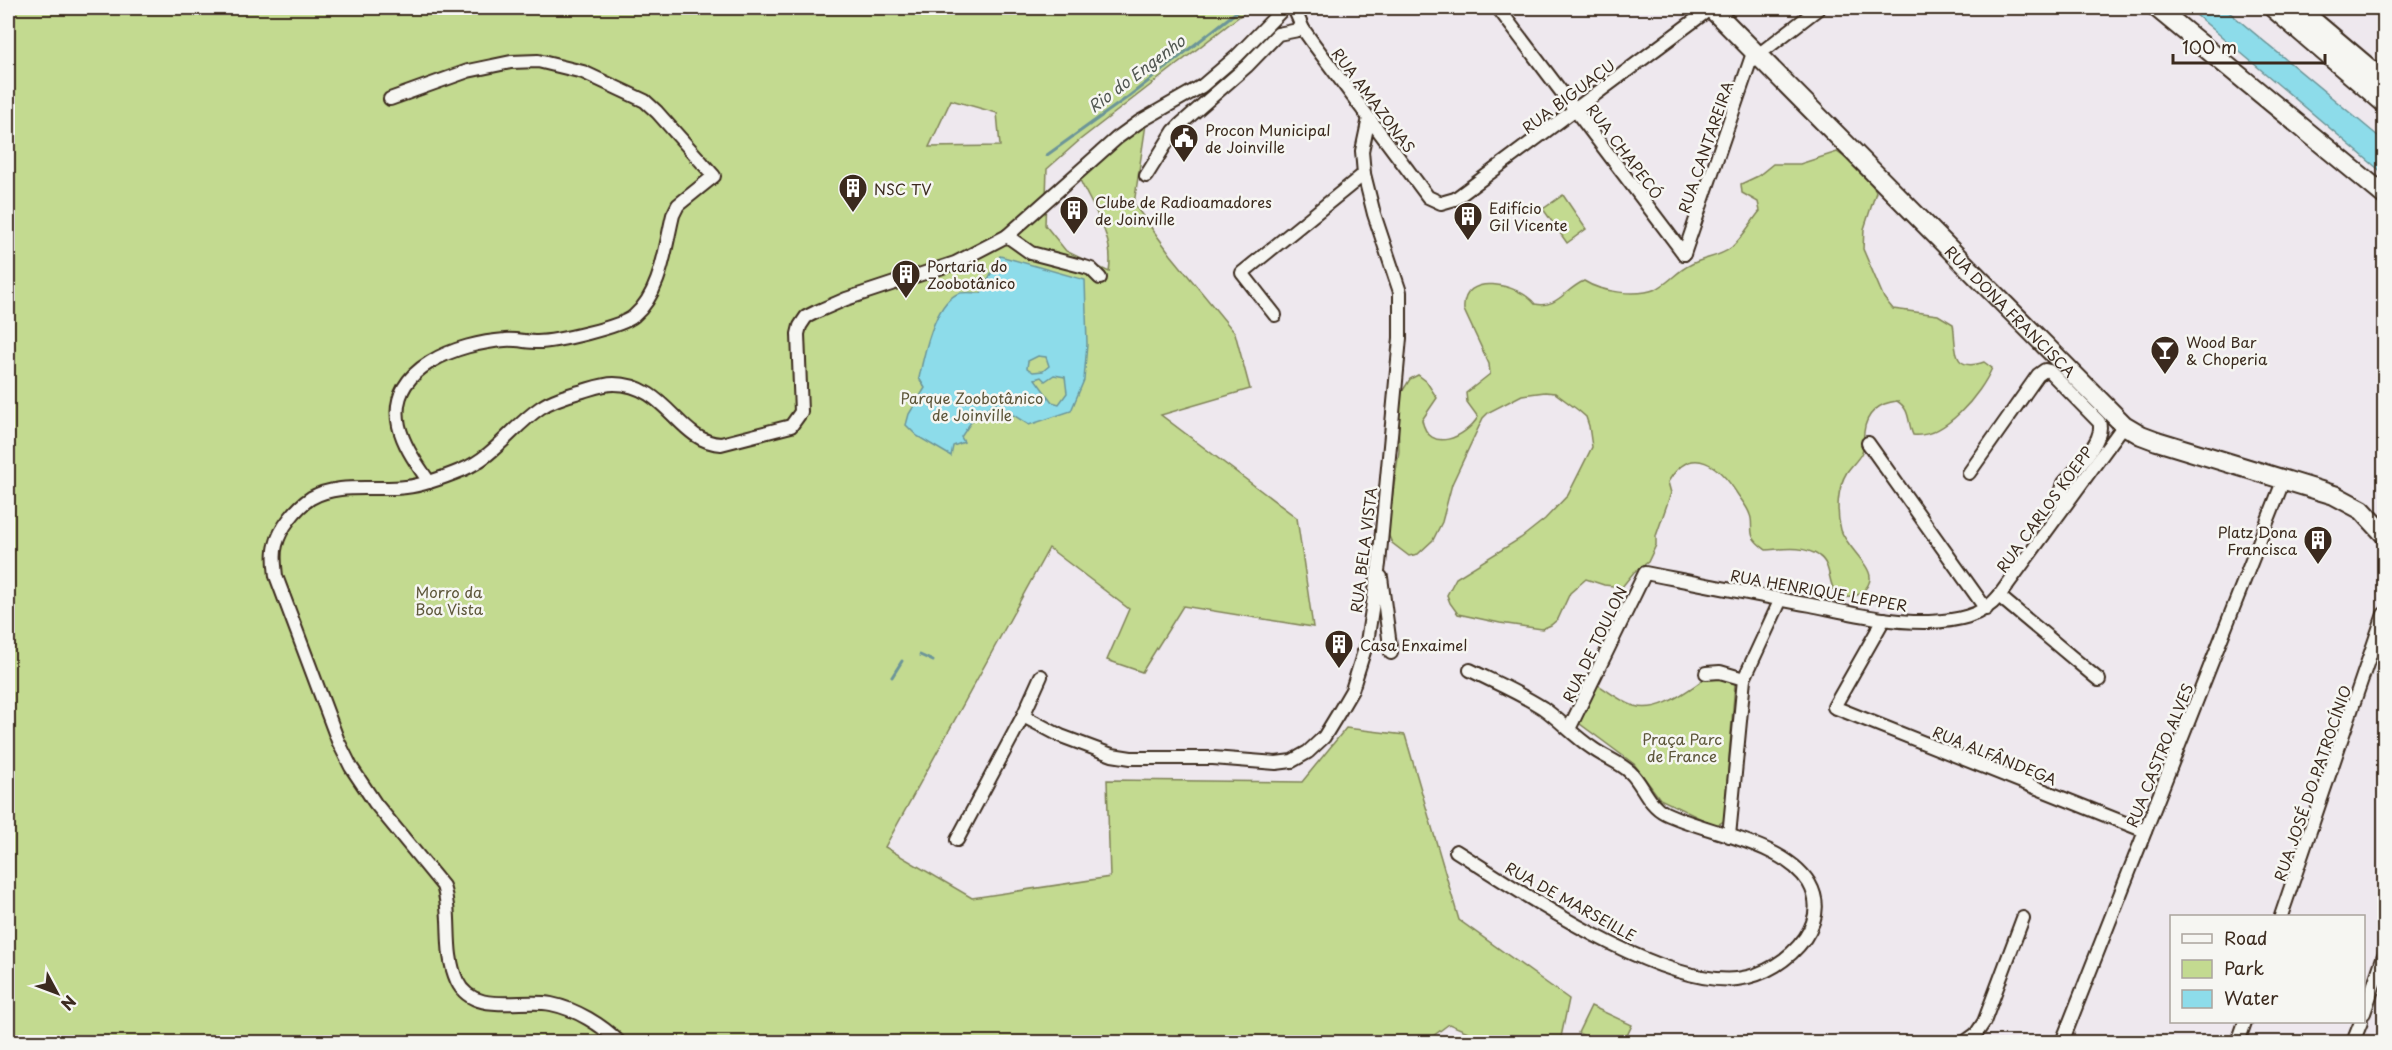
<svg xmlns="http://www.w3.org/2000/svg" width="2392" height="1050" viewBox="0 0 2392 1050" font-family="'Playpen Sans',sans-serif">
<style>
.green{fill:#c3da90;stroke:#7f8257;stroke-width:1.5;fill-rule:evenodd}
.water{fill:#8ddcea;stroke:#6c9598;stroke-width:1.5;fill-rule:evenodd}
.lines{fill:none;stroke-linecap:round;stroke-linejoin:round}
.stream{stroke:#6c9598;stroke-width:3}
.street-casing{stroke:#3b2a1e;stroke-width:16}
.primary-casing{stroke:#3b2a1e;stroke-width:22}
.street{stroke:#f6f6f2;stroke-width:12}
.primary{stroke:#f6f6f2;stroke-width:18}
.labels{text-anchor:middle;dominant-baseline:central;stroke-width:5;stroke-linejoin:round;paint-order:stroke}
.street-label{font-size:15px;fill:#3b2a1e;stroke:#f6f6f2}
.poi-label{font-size:15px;fill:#3b2a1e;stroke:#f6f6f2;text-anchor:start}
.park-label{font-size:15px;fill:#5d563a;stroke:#f6f6f2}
.water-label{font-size:16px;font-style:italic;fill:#505651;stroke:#f6f6f2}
</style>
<rect width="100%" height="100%" fill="#eee8ee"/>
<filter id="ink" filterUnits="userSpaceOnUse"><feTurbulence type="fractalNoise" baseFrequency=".0167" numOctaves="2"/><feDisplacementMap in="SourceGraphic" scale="12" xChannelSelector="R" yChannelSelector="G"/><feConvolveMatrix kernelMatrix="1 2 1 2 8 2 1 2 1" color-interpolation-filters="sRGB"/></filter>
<g filter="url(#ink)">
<g class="green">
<path d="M8,8H1250L1081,139L1047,169L1045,225L1066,251L1109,272C1115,237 1094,211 1080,180L1117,144L1146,124L1134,204L1171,255L1235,333L1250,389L1161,415L1297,518L1313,627L1183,606L1142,672L1107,660L1129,609L1049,548L885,847L972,898L1110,877L1107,780L1302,782L1346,728L1405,735L1459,920L1569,999L1561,1037L1573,1042H1492L1449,1024L1425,1042H8ZM951,100L997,113L1000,146L929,147Z"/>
<path d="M1837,152C1852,162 1869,177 1876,192L1864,229L1863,249L1884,298L1893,309L1938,315L1953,324C1957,344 1949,374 1984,362L1992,368C1981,394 1944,439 1913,435C1907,421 1911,410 1897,401C1879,403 1866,413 1864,432C1863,440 1865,447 1861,454C1857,461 1851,466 1847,472C1837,488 1836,511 1841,530C1845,545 1872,566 1870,579C1869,588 1859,596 1851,597C1823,600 1836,567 1819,556C1803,545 1784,549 1766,550C1761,546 1756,543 1753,537C1750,530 1753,521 1750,515C1748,508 1742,501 1738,495C1720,466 1692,442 1668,482L1671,493L1656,536V545L1648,562L1634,572L1622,587L1604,585L1586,579L1570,593L1558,619L1551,625L1542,629L1500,623L1458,614L1450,603L1447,595L1456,578L1521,538L1545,519L1568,495L1592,447L1589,426L1586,417L1578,410L1555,393L1545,392L1522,395L1489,412L1483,418L1452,484L1442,522L1433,540L1418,554L1409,556L1392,543L1388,534L1389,519L1399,451L1398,413L1400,395L1410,379L1418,375L1426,381L1437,398L1422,420C1429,455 1466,437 1478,417L1467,402L1466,393L1490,374L1489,364L1464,310C1461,270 1520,284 1535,304C1557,309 1565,289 1584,281C1601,292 1637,297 1656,289C1669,283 1677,271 1690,265C1704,257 1719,258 1732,247C1744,236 1750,223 1760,211L1758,202L1742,193L1741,184L1758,176L1773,164H1800Z"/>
<path d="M1563,195L1586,229L1567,243L1543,209Z"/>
<path d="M1713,676L1735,683L1724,821L1716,826L1660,799L1634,764L1576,721L1594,682C1606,690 1620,701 1634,706C1660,714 1687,690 1706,678Z"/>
<path d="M1591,1006L1632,1025L1624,1042H1598L1578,1033Z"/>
</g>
<g class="water">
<path d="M2188,8H2224L2384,141V174Z"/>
<path d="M1000,256L1085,280L1087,344L1084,380L1071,411L1029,425L996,404L975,416L961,437L964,442L953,446L951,456L917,436L906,425L909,414L925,388L919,378C924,354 934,305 957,294C963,291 974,293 981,293ZM1038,356L1046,357L1049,366L1043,371L1033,372L1027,368L1028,361ZM1054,375L1065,377L1067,393L1059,404L1052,402L1035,379L1041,377L1045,381Z"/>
</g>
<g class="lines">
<g class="stream">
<path d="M1047,155L1128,97L1239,10"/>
<path d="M920,655L933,661"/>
<path d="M892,677L902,661"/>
</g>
<g class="street-casing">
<g id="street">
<path d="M1294,8L1303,29L1313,43L1428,197L1441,203L1455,199L1711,8"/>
<path d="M1498,8L1684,254"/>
<path d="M1758,55L1819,8"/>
<path d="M390,99L468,71L511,62L538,61L583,72L645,101L657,112L714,176L678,205L673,215C665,248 661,293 634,316C621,327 555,342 537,342C527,342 516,339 505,340C460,343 386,367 399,426C404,447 417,464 429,482"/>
<path d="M1146,176L1174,131L1182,123L1247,66L1278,34L1303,29"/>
<path d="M1007,236L1031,253L1085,267L1091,269L1100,278"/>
<path d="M1684,254L1754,50"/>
<path d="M1275,315L1242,273L1364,174"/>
<path d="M1868,443L1986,609"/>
<path d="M1969,473L2038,375L2045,370L2049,371L2099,422C2106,439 2075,470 2064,483L2062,490L2063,507"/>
<path d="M1381,577L1391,653"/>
<path d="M1999,596L2099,680"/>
<path d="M1884,619L1834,707L2145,831"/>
<path d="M1706,673L1720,672L1744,679"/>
<path d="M1023,716L1061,736L1112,755L1131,758H1213L1276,763L1292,761L1308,752L1324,737L1338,714L1352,690L1367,642L1379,564L1400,338V292L1374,214L1364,174L1362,151L1369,118"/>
<path d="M1569,729L1645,573C1701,584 1756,595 1811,605C1850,613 1889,623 1929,622C1955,621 1982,617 1999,596L2124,425"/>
<path d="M1729,836L1744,679L1781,599"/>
<path d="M957,840L1023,716L1041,676"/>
<path d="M1456,851C1523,893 1658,987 1737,979C1764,976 1789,960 1805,938C1817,920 1820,902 1809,883C1784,842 1706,833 1665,813C1648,805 1643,784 1630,772C1619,762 1604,757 1592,748C1574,736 1560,720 1543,708C1520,693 1494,682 1470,670"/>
<path d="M2281,916L2384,614"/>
<path d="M2364,1013L2384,955"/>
<path d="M619,1042C602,1025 576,1009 551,1004C522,998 473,1016 457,981C443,950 453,917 443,886L375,803L351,767L338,741L276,576C275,566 273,555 276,545C280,528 297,507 311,498C338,482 376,491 406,487C425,485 445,477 462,470C495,456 512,427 540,408C553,399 569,395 583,391C593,388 603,384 614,384C667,384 678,442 721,444L791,426L801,412L798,334L800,326L806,317L816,312L846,299L955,263L1007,236L1117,138L1139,122L1202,86L1237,56L1284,8"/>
<path d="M1965,1042L1976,1034L1984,1022L2023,918"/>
<path d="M2062,1042L2284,479"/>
<path d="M2238,1042L2245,1022"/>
<path d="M2353,1042L2361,1022"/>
</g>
</g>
<g class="primary-casing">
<g id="primary">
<path id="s1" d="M1711,8L2124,425L2141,435L2157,441L2334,495L2362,510L2384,534"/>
<path d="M2157,8L2384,195"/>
<path d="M2273,8L2384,103"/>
<path d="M2298,8L2384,81"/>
</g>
</g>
<use href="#street" class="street"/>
<use href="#primary" class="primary"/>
</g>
</g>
<defs>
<g id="civic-pin" transform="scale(1.5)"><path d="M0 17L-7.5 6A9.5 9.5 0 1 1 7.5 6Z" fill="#3b2a1e" stroke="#f6f6f2"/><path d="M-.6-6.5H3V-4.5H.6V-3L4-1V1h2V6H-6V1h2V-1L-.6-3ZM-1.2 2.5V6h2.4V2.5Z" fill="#fff"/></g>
<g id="building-pin" transform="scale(1.5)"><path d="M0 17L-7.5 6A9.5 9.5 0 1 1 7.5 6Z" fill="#3b2a1e" stroke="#f6f6f2"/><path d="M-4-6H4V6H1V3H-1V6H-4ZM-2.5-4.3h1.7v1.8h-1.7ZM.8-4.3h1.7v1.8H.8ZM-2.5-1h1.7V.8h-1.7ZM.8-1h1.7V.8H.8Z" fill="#fff"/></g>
<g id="bar-pin" transform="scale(1.5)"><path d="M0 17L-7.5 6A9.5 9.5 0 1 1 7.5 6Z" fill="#3b2a1e" stroke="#f6f6f2"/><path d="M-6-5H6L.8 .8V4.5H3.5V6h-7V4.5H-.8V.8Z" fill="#fff"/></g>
</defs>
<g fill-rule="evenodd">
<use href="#civic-pin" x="1184" y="138"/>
<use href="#building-pin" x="853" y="188"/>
<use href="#building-pin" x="1074" y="210"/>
<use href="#building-pin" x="1468" y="216"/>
<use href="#building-pin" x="906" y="274"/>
<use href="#bar-pin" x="2165" y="350"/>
<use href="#building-pin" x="2318" y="540"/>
<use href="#building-pin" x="1339" y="644"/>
</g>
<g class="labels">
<g class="street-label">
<text transform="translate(1568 96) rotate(-37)">RUA BIGUAÇU</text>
<text transform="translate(1374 100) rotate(53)">RUA AMAZONAS</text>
<text transform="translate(1705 147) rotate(-71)">RUA CANTAREIRA</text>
<text transform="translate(1625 151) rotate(53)">RUA CHAPECÓ</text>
<text stroke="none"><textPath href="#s1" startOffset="426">RUA DONA FRANCISCA</textPath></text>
<text transform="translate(2044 509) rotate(-54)">RUA CARLOS KOEPP</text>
<text transform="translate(1363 550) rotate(-83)">RUA BELA VISTA</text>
<text transform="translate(1819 590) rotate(10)">RUA HENRIQUE LEPPER</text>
<text transform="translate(1594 644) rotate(-64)">RUA DE TOULON</text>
<text transform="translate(1995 755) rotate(22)">RUA ALFÂNDEGA</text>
<text transform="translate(2159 755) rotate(-68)">RUA CASTRO ALVES</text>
<text transform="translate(2312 783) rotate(-71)">RUA JOSÉ DO PATROCÍNIO</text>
<text transform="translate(1571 901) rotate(29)">RUA DE MARSEILLE</text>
</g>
<g class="poi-label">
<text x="1205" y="129">Procon Municipal<tspan x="1205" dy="17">de Joinville</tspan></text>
<text x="874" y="188">NSC TV</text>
<text x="1095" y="201">Clube de Radioamadores<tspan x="1095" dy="17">de Joinville</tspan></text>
<text x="1489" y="207">Edifício<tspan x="1489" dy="17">Gil Vicente</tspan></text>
<text x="927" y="265">Portaria do<tspan x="927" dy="17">Zoobotânico</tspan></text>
<text x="2186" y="341">Wood Bar<tspan x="2186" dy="17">&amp; Choperia</tspan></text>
<text x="2297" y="531" text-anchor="end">Platz Dona<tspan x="2297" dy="17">Francisca</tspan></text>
<text x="1360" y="644">Casa Enxaimel</text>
</g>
<g class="park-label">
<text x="972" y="397">Parque Zoobotânico<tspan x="972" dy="17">de Joinville</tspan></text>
<text x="449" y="591">Morro da<tspan x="449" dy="17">Boa Vista</tspan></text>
<text x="1682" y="738">Praça Parc<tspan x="1682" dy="17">de France</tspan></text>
</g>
<g class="water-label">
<text transform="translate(1136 73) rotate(-37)">Rio do Engenho</text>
</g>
</g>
<rect width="2392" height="1050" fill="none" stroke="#f6f6f2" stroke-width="30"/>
<rect x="15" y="15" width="2362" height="1020" fill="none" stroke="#3b2a1e" stroke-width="2" filter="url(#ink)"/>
<rect x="2170" y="915" width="195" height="108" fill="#f6f6f2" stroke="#aba49d" stroke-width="1.5"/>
<rect x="2182" y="934" width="30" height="9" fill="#f6f6f2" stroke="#aba49d" stroke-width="1.5"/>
<text x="2224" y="945" font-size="18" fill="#3b2a1e">Road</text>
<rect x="2182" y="960" width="30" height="18" fill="#c3da90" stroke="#aba49d" stroke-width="1.5"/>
<text x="2224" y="975" font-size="18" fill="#3b2a1e">Park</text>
<rect x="2182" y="990" width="30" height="18" fill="#8ddcea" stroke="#aba49d" stroke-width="1.5"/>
<text x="2224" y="1005" font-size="18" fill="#3b2a1e">Water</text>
<g transform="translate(57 993) rotate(131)" stroke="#f6f6f2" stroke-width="4.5" paint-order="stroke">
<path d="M0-4.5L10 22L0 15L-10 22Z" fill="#3b2a1e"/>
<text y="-9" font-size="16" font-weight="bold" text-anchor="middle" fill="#3b2a1e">N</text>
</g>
<path d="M2173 54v9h152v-9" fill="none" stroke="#3b2a1e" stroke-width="3"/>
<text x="2182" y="54" font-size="18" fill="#3b2a1e" stroke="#f6f6f2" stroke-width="4.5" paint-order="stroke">100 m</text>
</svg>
